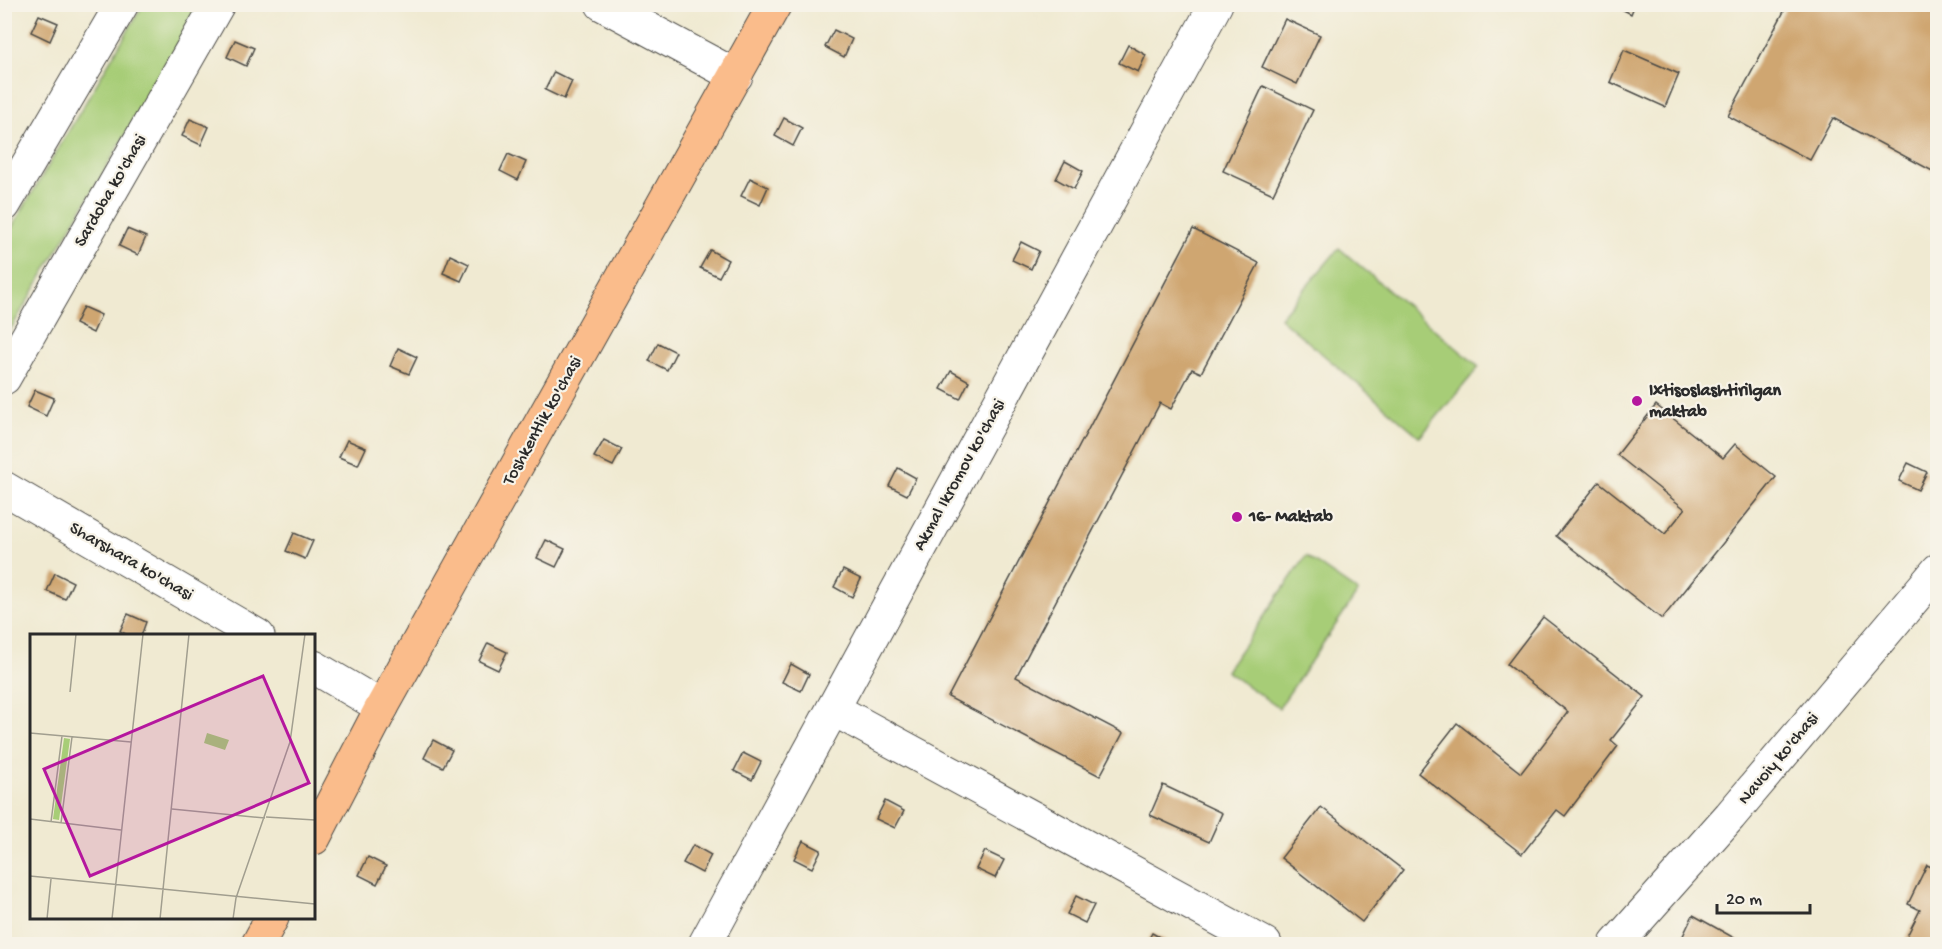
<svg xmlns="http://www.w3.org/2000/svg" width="1942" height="949" viewBox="0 0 1942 949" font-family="'Gochi Hand',sans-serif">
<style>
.green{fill:#a7cd77;stroke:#697c51;stroke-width:1.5}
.building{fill:#cfa671}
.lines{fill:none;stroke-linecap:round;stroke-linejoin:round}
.minor-casing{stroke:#494844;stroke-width:35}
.major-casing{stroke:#494844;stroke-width:35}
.minor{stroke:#fff;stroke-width:33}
.major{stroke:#fabc8b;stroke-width:33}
.poi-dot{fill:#b5179e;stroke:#f7f3e8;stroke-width:2}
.labels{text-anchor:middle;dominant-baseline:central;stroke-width:4.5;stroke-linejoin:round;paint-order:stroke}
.street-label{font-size:18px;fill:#2b2b2b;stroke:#f7f3e8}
.poi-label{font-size:18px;font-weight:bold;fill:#2b2b2b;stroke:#f7f3e8;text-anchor:start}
.inset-road{fill:none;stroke:#a19e8f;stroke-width:1.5}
.view{fill:#b5179e;fill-opacity:0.15;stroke:#b5179e;stroke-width:3}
.inset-edge{fill:none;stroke:#2b2b2b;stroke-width:3}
</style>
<rect width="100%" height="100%" fill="#f7f3e8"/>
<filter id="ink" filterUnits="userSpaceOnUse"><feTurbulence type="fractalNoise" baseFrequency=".0167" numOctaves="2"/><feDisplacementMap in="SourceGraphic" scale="12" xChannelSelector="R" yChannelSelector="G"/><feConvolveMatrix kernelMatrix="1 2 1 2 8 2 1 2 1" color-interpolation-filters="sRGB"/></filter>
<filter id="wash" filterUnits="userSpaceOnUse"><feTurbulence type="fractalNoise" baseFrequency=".008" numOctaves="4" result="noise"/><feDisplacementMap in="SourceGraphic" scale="24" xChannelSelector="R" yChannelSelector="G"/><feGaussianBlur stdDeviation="1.35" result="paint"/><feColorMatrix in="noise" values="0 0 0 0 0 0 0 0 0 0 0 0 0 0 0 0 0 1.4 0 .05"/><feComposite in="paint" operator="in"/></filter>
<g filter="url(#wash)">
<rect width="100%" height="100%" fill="#f0ead2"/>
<g class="green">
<path d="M143,5H202L5,339V239Z"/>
<path d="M1339,248L1479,367L1420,437L1280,318Z"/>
<path d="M1306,556L1358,592L1279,708L1226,671Z"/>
</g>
<g id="blocks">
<g class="building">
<path d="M1612,4H1635L1631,14Z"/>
<path d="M1788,4H1938V174L1833,118L1810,160L1728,116Z"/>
<path d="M39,15L58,23L50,41L31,32Z"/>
<path d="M1285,19L1320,35L1297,84L1262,67Z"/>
<path d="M834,30L852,39L844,57L825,47Z"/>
<path d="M235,40L254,48L246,66L227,57Z"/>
<path d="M1128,45L1146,55L1138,72L1119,63Z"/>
<path d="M1624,50L1679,74L1665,107L1610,82Z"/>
<path d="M554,72L572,81L564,99L545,90Z"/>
<path d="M1263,86L1313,110L1273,194L1223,171Z"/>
<path d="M784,118L802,128L793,146L775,136Z"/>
<path d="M190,119L209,127L201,145L182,136Z"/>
<path d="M508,154L526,162L518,180L500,171Z"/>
<path d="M1065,161L1083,171L1074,189L1056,179Z"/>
<path d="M750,178L768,187L760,205L741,196Z"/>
<path d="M127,229L146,237L138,255L119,246Z"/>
<path d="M1193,229L1259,263L1201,373L1192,369L1171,409L1160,403L1016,677L1123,733L1100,776L948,697Z"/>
<path d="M1021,242L1039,251L1031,269L1012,260Z"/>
<path d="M710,250L728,260L719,277L700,268Z"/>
<path d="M450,255L469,264L461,281L443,273Z"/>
<path d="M83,307L101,315L93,333L75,324Z"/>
<path d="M658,343L676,352L667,370L649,361Z"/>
<path d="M398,348L417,357L409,374L390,366Z"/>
<path d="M951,371L969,381L960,399L941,389Z"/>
<path d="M35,390L54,398L46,416L27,407Z"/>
<path d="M1656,405L1723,458L1735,444L1776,477L1662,619L1556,536L1599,482L1665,534L1685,509L1617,455Z"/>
<path d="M347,440L366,448L358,465L339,457Z"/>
<path d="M604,440L622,449L613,466L594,457Z"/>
<path d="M1908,463L1927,472L1918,490L1899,481Z"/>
<path d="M898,468L916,478L907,495L889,486Z"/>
<path d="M294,533L313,541L305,559L286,551Z"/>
<path d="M546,540L565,549L556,567L537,558Z"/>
<path d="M843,570L861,579L852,597L834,587Z"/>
<path d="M55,573L73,582L65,599L47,591Z"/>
<path d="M128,614L146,622L141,636H129L120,631Z"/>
<path d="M1543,617L1645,697L1611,740L1618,746L1565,816L1557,810L1522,854L1418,773L1457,723L1521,773L1568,712L1507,664Z"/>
<path d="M488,643L507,652L498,670L479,661Z"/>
<path d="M791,664L809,674L801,691L782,682Z"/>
<path d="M433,740L452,750L443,767L424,758Z"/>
<path d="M743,753L761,762L752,780L734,771Z"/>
<path d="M1163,785L1222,813L1209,842L1150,815Z"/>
<path d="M885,801L904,811L895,828L876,819Z"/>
<path d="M1321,807L1403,870L1362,922L1281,858Z"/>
<path d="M803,841L821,850L812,868L794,859Z"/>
<path d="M693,845L711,855L702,873L683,863Z"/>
<path d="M985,851L1004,860L995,878L976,869Z"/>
<path d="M368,857L386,866L377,884L359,875Z"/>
<path d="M1927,865L1938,870V944H1903L1920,910L1908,904Z"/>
<path d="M1076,896L1094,905L1085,923L1067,914Z"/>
<path d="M1693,915L1745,944H1679Z"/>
<path d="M1152,933L1170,943L1169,944H1146Z"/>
</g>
</g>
</g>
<g filter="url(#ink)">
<use href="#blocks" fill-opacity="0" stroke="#494844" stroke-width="1.5"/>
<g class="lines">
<g class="minor-casing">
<g id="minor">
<path d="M602,4L736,76"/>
<path d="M4,205L122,4"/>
<path d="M4,378L218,4"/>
<path d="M4,488L258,636"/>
<path d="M314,667L382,707"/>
<path d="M833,709L1265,944"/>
<path d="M705,944L1216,4"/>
<path d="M1616,944L1730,816L1938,570"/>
</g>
</g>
<g class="major-casing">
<g id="major">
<path d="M314,838L382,707L775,4"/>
<path d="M258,944L272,918"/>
</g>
</g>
<use href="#minor" class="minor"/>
<use href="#major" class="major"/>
</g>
</g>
<g class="poi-dot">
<circle cx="1637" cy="401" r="6"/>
<circle cx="1237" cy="517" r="6"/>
</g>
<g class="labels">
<g class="street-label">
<text transform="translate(111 191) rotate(-60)">Sardoba ko'chasi</text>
<text transform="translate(543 421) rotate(-61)">Toshkentlik ko'chasi</text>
<text transform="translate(960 475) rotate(-61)">Akmal Ikromov ko'chasi</text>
<text transform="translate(131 562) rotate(30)">Sharshara ko'chasi</text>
<text transform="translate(1779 759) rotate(-50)">Navoiy ko'chasi</text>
</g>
<g class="poi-label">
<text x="1649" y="391">Ixtisoslashtirilgan<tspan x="1649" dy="21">maktab</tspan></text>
<text x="1249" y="517">16- Maktab</text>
</g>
</g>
<g transform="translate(30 634)">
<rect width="285" height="285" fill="#f0ead2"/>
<path d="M177,99L199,106L195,116L174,109ZM34,104L40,105L29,186L23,185Z" fill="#a7cd77"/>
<path class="inset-road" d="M40,58L46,0M0,99L101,108M142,175L235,184M236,183L285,186M0,185L91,196M21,188L32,102M31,189L42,103M0,242L285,270M17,285L21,245M82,285L113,0M130,285L159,0M203,285L206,264L260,108L275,0"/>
<path class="view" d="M233,42L279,149L60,242L14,135Z"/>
<rect width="285" height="285" class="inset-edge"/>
</g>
<rect width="1942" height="949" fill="none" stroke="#f7f3e8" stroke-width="24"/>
<path d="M1717 904v9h93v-9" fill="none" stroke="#2b2b2b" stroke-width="3"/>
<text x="1726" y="904" font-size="18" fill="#2b2b2b" stroke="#f7f3e8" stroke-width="4.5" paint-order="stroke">20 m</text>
</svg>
